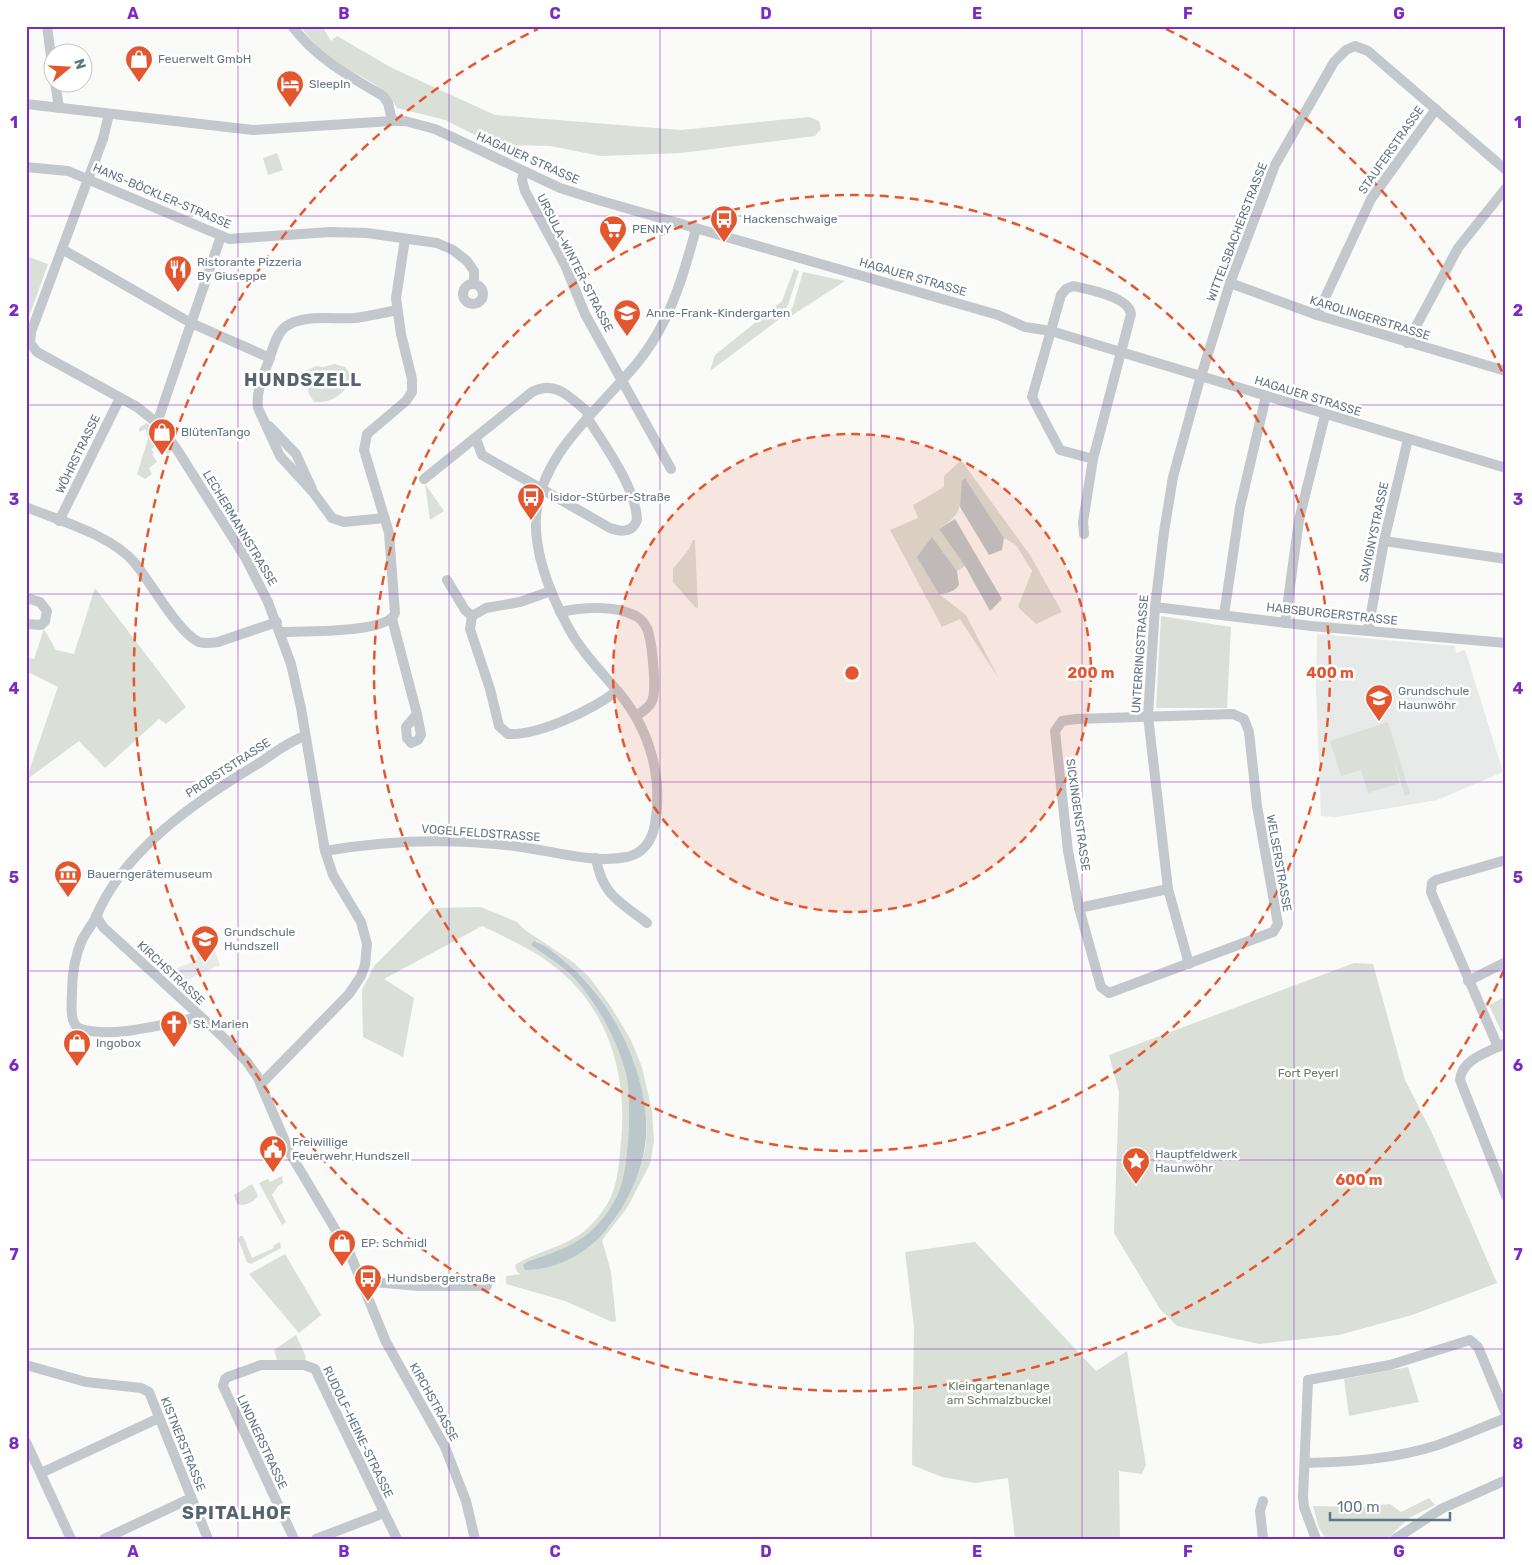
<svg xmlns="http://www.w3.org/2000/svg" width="1532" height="1565" viewBox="0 0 1532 1565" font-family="Rubik,sans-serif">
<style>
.built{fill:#e8e9e9}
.green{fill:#dadfd7;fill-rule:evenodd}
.water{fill:#bbc7cb}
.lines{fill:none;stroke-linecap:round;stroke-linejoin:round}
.minor{stroke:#c3c8cc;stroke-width:10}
.grid{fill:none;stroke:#7b2cbf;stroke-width:1;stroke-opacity:0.55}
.ring{fill:none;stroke:#e4572e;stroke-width:2.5;stroke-dasharray:9 6}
.labels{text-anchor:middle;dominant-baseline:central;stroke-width:5;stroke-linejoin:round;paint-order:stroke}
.poi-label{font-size:12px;fill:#657683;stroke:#fff;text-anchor:start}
.street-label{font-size:12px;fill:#657683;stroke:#fff}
.park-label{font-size:12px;fill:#687a64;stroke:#fff}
.district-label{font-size:18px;font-weight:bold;letter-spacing:1px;fill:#57646e;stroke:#fff}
.centre{fill:#e4572e;stroke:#fff;stroke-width:2.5}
.ring-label{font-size:15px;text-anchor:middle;font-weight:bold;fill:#e4572e;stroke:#fff;stroke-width:5;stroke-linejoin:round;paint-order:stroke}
.neatline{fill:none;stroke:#7b2cbf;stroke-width:2}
.grid-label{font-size:16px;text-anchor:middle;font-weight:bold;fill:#7b2cbf}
</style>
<rect width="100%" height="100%" fill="#fafaf8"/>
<g class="built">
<path d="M1317,634L1455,646L1456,653L1465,650L1503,772L1437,800L1336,817L1321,816L1316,690Z"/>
<path d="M212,943L220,965L183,982L177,968L197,960L196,949Z"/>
</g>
<g class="green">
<path d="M300,26H322L331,41L337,36L392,68L495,115L681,130L809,117L819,121L821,129L815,136L681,153L601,156L550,146L513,145L525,160L445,120L397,108C386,86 363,79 343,66C326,55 312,42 300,26Z"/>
<path d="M277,153L283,170L268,175L263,158Z"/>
<path d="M26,256L48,264L26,325Z"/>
<path d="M794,269L799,271L788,305L782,317L710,371L715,355L782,301Z"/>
<path d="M803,272L845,281L785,320L793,306Z"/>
<path d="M335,364L345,367L352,377C345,394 333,403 314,402L308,392L306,371L316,366L323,367Z"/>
<path d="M147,423L158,432L171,452L167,454L158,444L151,449L154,453L152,454L157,462L149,468L152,474L145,479L137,474L148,439L146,429L139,432V428Z"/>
<path d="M961,460L1030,555L1062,612L1036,624L1018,607L1032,571L1016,545L1004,538L965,478C959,506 964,513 939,529L965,566L957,571L932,537L939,594L966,615L999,679L960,619L942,627L890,530L918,518L913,505L944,487V476Z"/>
<path d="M425,484L444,511L430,520Z"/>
<path d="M693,540H695L698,608L695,607L673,582V569L689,549Z"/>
<path d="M95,588L186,707L166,724L159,719L105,768L79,741L26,780L58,687L26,671V657L34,659L44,629L56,650L74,654Z"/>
<path d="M1161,616L1231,627L1227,708H1156Z"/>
<path d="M1388,722L1410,794L1405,796L1394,760L1399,783L1368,793L1361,770L1341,776L1330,741Z"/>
<path d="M481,907L517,922L525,930L573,962L590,978L611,1007L631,1040L642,1067L652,1111L654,1141L650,1164L627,1208L602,1240L611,1272L616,1321L612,1322L565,1301L506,1284V1276L521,1274L517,1272L515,1265C539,1250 571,1246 591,1225C617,1199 618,1176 621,1142C628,1074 608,1006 551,964C530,948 505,937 482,926L384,979L414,998L403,1057L363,1037L362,990L374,966L432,908ZM537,941C557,956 578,970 594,990C626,1030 656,1103 644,1154C638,1178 627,1202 612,1223C593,1249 559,1270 525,1270L529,1261C551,1254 577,1245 593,1229C603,1220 614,1204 619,1191C629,1168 632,1099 626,1074C618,1043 601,1011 581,986C568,970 548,958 531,945Z"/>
<path d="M1354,963L1373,964L1405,1080L1433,1135L1497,1283L1412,1315L1339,1335L1259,1344L1177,1326L1160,1309L1114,1233L1119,1092L1109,1055Z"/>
<path d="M1506,996V1033H1505L1501,1031L1489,1005Z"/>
<path d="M282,1176L283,1183L278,1186L272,1195L286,1222L282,1225L259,1183L268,1179L270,1182Z"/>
<path d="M252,1184L258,1196C255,1201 244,1207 237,1204L234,1195Z"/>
<path d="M240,1236H243L252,1258L274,1248L273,1246L280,1242L281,1248L251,1264L247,1262L238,1239Z"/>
<path d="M975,1242L1096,1371L1127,1351L1146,1465L1142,1474L1119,1471L1120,1539H1015L1008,1478L975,1483L942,1477L912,1465L914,1327L905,1252Z"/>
<path d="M285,1254L321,1315L299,1333L249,1274Z"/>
<path d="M296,1335L306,1357L305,1360H277L274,1350Z"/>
<path d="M1408,1367L1419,1402L1349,1416L1344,1379Z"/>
<path d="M1429,1498L1435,1505L1409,1518L1387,1539H1326L1319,1528L1313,1506L1363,1507L1390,1504L1401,1512Z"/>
</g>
<g class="water">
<path d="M965,478L1004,538L1002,550L989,555L960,507L962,481Z"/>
<path d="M955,519L1002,599L990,611L965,566L939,529Z"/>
<path d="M932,537L957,571L959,585C954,592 948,593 939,594L917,557Z"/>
<path d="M534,941C547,945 560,958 571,967C614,1003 650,1078 646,1136C644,1169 628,1203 607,1229C587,1253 558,1270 525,1270L523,1265L529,1261C550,1254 577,1245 593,1229C603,1220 614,1204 619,1191C629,1168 632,1099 626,1074C618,1043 601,1011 581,986C568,969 548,958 531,945Z"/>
</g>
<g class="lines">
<g class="minor">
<path d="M47,26L52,64"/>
<path d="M292,26C316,58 349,76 383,96L388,103L392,121"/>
<path d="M55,82L59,108"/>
<path d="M26,104L253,130L392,121H405L435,129L560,188L598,200L998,315L1025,327L1051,331L1506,468"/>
<path d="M109,114L103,139L31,332L30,343L37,352L137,407L157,423L176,448L245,557L268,602L291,664L301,708L325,851L333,875L361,922L367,944L365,965L361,976L349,994L261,1084"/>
<path d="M26,167L68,171L229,239L330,232L367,233L437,243L453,250L467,261L474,271V284"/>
<path d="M524,172L522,180L525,191L565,265L585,314L671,469"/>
<path d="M62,249L191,323L270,358"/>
<path d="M1230,283L1317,315L1506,371"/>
<circle cx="473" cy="294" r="10"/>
<path d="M1317,315L1371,199L1436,109"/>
<path d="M1407,343L1458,248L1506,188"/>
<path d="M157,423L221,236"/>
<path d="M269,426L296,454L312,489"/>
<path d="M476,439L482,455L610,528C621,532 632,533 637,520C636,487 604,445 587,417"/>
<path d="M424,479L532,392C557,379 571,399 590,414"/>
<path d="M26,507C60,521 111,535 134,562C150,581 179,634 199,642C206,644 211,643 218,642L277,622"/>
<path d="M385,518L344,522L332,518L313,492L280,456L258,408C256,392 262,378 268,363C272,352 275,336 284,328C301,313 334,320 355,318C369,316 383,313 397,310"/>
<path d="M59,521L120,398"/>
<path d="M1084,534L1083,522L1093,459L1131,314C1129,297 1088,289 1073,286L1066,289L1061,295L1032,397L1060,450L1093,459"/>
<path d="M1384,541L1506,559"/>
<path d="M447,580L465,610L472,616"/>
<path d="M551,591L520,602L486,608L472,616L470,629L490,689L499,726L508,734C539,736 593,709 617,691"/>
<path d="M26,598L40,602L47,611L45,621L41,625L26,624"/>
<path d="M1155,607L1311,626L1506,643"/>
<path d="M560,612C583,607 615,605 636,616C643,620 648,628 649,635C652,646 657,690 652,701C649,708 642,712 636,716"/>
<path d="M1224,615L1240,507L1266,396"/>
<path d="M392,619L417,714L406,727L407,738L411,743L418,740L421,735L417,714"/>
<path d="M1285,623L1299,520L1325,415"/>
<path d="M1368,630L1384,541L1408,439"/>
<path d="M280,632C301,631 388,634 395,613L389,533L364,450L367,434L406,401L412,392V379L401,334L396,298L405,239"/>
<path d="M1233,714L1244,719L1249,732L1257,806L1278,924L1273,932L1109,993L1101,987L1079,908L1068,851L1055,731L1062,721L1076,719Z"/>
<path d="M325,851C388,840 450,838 514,846C550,850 591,864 627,857C644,853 652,841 655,824C663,777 650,731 620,694C601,671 581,652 567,625C550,593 534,554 536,517C541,444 615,400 651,344C674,309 685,269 696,229"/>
<path d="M596,858C602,895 619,901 647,923"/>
<path d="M1079,908L1168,889"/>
<path d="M96,916L103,927L223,1037L247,1062L257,1076L291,1155L350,1254L386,1342L445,1447L466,1501L475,1539"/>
<path d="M1189,964L1168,889L1148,716L1155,607L1164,532L1173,477L1198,386L1230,283L1275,165L1334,62L1346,50L1355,46L1368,51L1506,170"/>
<path d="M1468,981L1506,962"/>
<path d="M201,1017C165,1023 113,1040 78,1028C69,1020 72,1004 72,992C72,975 75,956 82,940C86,932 92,925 96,917C123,851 196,801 256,765C272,755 287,742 305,736"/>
<path d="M1506,1043C1489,1052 1461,1059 1460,1080L1506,1196"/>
<path d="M1498,1047L1431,892L1432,883L1436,880L1506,860"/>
<path d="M361,1281L419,1286H487"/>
<path d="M26,1365L86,1382L141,1388L149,1392L208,1539"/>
<path d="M26,1442L71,1539"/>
<path d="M1305,1463C1351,1462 1394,1459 1438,1445C1461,1437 1483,1427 1506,1418"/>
<path d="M41,1473L159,1418"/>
<path d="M1263,1501L1260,1511L1263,1539"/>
<path d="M104,1539L191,1498"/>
<path d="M294,1539L223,1386L225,1379L228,1377L261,1365H304L315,1369L397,1539"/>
<path d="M316,1539L384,1513"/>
<path d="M1316,1539L1304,1507L1303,1497L1308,1380L1390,1365L1470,1340L1478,1347L1506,1414"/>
<path d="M1395,1539L1441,1509L1506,1480"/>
</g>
</g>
<path class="grid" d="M238,26V1539M449,26V1539M660,26V1539M871,26V1539M1082,26V1539M1294,26V1539M26,216H1506M26,405H1506M26,594H1506M26,782H1506M26,971H1506M26,1160H1506M26,1349H1506"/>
<circle cx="852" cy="673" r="239" fill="#e4572e" fill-opacity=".12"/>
<g class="ring">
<circle cx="852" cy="673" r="239"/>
<circle cx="852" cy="673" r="478"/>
<path d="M1504 970A717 717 0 1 1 538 29M1166 29A717 717 0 0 1 1504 376"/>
</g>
<defs>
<g id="shop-pin" transform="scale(1.4375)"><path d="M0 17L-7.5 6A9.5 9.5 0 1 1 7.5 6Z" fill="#e4572e" stroke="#fff"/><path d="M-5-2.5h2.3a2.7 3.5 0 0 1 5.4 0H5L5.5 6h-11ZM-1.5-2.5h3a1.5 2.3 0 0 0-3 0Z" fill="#fff"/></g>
<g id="hotel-pin" transform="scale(1.4375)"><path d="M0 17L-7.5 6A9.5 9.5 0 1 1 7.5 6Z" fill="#e4572e" stroke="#fff"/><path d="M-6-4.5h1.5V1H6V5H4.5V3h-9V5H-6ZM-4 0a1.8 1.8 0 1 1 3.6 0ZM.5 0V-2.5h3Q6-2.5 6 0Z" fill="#fff"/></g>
<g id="bus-pin" transform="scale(1.4375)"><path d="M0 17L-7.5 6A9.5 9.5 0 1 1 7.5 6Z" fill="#e4572e" stroke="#fff"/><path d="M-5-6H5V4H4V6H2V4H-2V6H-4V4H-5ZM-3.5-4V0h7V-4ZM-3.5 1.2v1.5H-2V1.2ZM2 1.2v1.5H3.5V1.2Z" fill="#fff"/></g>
<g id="supermarket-pin" transform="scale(1.4375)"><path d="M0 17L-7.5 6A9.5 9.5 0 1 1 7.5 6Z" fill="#e4572e" stroke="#fff"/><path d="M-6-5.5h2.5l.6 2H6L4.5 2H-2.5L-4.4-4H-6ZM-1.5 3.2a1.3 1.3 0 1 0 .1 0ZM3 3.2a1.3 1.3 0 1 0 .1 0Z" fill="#fff"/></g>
<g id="restaurant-pin" transform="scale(1.4375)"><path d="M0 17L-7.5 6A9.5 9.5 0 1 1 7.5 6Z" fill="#e4572e" stroke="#fff"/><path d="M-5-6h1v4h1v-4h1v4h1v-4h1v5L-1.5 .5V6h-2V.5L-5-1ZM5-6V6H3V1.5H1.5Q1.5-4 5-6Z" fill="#fff"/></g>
<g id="school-pin" transform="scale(1.4375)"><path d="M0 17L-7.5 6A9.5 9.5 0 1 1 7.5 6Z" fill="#e4572e" stroke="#fff"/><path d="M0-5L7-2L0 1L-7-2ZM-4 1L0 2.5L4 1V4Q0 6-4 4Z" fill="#fff"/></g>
<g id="museum-pin" transform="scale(1.4375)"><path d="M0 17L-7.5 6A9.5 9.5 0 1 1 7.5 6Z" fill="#e4572e" stroke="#fff"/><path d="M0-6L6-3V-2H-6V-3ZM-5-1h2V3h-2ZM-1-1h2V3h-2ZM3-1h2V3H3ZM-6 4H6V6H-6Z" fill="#fff"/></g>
<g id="church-pin" transform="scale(1.4375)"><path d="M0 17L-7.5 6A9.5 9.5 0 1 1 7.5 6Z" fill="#e4572e" stroke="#fff"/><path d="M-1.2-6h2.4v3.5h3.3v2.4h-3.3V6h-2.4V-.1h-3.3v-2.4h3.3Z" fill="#fff"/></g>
<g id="civic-pin" transform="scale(1.4375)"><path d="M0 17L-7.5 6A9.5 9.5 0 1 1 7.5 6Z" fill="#e4572e" stroke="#fff"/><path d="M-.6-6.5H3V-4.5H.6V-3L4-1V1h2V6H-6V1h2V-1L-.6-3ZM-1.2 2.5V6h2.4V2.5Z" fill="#fff"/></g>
<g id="sight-pin" transform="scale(1.4375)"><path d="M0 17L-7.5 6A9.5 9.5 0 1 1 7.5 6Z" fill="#e4572e" stroke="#fff"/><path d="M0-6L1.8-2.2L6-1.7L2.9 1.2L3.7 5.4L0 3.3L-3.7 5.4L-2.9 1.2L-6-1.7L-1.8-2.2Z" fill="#fff"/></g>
</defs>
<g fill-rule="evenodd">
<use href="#shop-pin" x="139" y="59"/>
<use href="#hotel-pin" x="290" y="84"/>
<use href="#bus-pin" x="724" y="219"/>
<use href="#supermarket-pin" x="613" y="229"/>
<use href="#restaurant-pin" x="178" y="269"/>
<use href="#school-pin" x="627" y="313"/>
<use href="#shop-pin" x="162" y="432"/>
<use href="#bus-pin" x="531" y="497"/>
<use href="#school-pin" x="1379" y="698"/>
<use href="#museum-pin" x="68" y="874"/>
<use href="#school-pin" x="205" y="939"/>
<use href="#church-pin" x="174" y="1024"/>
<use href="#shop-pin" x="77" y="1043"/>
<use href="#civic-pin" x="273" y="1149"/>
<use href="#sight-pin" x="1136" y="1161"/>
<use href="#shop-pin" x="342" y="1243"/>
<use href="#bus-pin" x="368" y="1278"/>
</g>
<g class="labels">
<g class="poi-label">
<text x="158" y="59">Feuerwelt GmbH</text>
<text x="309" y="84">SleepIn</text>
<text x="743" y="219">Hackenschwaige</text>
<text x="632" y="229">PENNY</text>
<text x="197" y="262">Ristorante Pizzeria<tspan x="197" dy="14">By Giuseppe</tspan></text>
<text x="646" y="313">Anne-Frank-Kindergarten</text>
<text x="181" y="432">BlütenTango</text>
<text x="550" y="497">Isidor-Stürber-Straße</text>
<text x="1398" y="691">Grundschule<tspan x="1398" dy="14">Haunwöhr</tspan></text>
<text x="87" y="874">Bauerngerätemuseum</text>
<text x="224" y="932">Grundschule<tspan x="224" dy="14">Hundszell</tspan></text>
<text x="193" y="1024">St. Marien</text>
<text x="96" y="1043">Ingobox</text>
<text x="292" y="1142">Freiwillige<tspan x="292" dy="14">Feuerwehr Hundszell</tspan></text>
<text x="1155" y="1154">Hauptfeldwerk<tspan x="1155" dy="14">Haunwöhr</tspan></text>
<text x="361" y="1243">EP: Schmidl</text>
<text x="387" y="1278">Hundsbergerstraße</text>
</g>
<g class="street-label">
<text transform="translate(1391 150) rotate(-55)">STAUFERSTRASSE</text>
<text transform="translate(528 158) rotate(24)">HAGAUER STRASSE</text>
<text transform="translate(162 196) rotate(23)">HANS-BÖCKLER-STRASSE</text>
<text transform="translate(1237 232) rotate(-69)">WITTELSBACHERSTRASSE</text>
<text transform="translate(575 263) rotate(63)">URSULA-WINTER-STRASSE</text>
<text transform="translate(913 277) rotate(16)">HAGAUER STRASSE</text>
<text transform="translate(1370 318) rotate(17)">KAROLINGERSTRASSE</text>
<text transform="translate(1308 396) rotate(17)">HAGAUER STRASSE</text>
<text transform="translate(78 454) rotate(-64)">WÖHRSTRASSE</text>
<text transform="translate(240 528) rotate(59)">LECHERMANNSTRASSE</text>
<text transform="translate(1374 532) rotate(-78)">SAVIGNYSTRASSE</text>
<text transform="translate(1332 614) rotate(6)">HABSBURGERSTRASSE</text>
<text transform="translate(1140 654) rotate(-86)">UNTERRINGSTRASSE</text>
<text transform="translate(228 768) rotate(-33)">PROBSTSTRASSE</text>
<text transform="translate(1078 815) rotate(82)">SICKINGENSTRASSE</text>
<text transform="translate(481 833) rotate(4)">VOGELFELDSTRASSE</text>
<text transform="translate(1279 863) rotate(80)">WELSERSTRASSE</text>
<text transform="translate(171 973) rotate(43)">KIRCHSTRASSE</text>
<text transform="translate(434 1402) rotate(61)">KIRCHSTRASSE</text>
<text transform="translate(358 1432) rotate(64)">RUDOLF-HEINE-STRASSE</text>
<text transform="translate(262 1442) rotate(65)">LINDNERSTRASSE</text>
<text transform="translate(183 1444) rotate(68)">KISTNERSTRASSE</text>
</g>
<g class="park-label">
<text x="1308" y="1073">Fort Peyerl</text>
<text x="999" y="1386">Kleingartenanlage<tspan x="999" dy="14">am Schmalzbuckel</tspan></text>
</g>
<g class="district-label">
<text x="303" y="380">HUNDSZELL</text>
<text x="237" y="1513">SPITALHOF</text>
</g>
</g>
<circle cx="852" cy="673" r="8" class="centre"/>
<g class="ring-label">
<text x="1091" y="678">200 m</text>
<text x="1330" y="678">400 m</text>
<text x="1359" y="1185">600 m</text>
</g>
<rect width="1532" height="1565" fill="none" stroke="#ffffff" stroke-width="55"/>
<g transform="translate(68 68) rotate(72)"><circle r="24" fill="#ffffff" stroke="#c1c8cd"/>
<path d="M0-4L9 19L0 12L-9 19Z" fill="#e4572e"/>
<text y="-8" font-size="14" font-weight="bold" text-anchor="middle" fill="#657683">N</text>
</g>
<path d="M1330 1512v8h120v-8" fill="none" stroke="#657683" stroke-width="2.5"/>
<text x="1337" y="1512" font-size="15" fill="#657683" stroke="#ffffff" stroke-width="4" paint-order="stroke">100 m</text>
<rect x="28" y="28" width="1476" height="1510" class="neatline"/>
<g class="grid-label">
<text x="133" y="19">A</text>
<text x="344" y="19">B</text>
<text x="555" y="19">C</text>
<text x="766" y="19">D</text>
<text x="977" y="19">E</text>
<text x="1188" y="19">F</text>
<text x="1399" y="19">G</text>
<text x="14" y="128">1</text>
<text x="1518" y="128">1</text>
<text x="14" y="316">2</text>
<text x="1518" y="316">2</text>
<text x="14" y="505">3</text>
<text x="1518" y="505">3</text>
<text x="14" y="694">4</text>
<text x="1518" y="694">4</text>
<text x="14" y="883">5</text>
<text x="1518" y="883">5</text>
<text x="14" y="1071">6</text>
<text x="1518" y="1071">6</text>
<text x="14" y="1260">7</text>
<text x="1518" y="1260">7</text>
<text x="14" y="1449">8</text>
<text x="1518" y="1449">8</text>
<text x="133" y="1557">A</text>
<text x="344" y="1557">B</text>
<text x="555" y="1557">C</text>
<text x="766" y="1557">D</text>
<text x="977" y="1557">E</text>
<text x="1188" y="1557">F</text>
<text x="1399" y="1557">G</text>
</g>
</svg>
